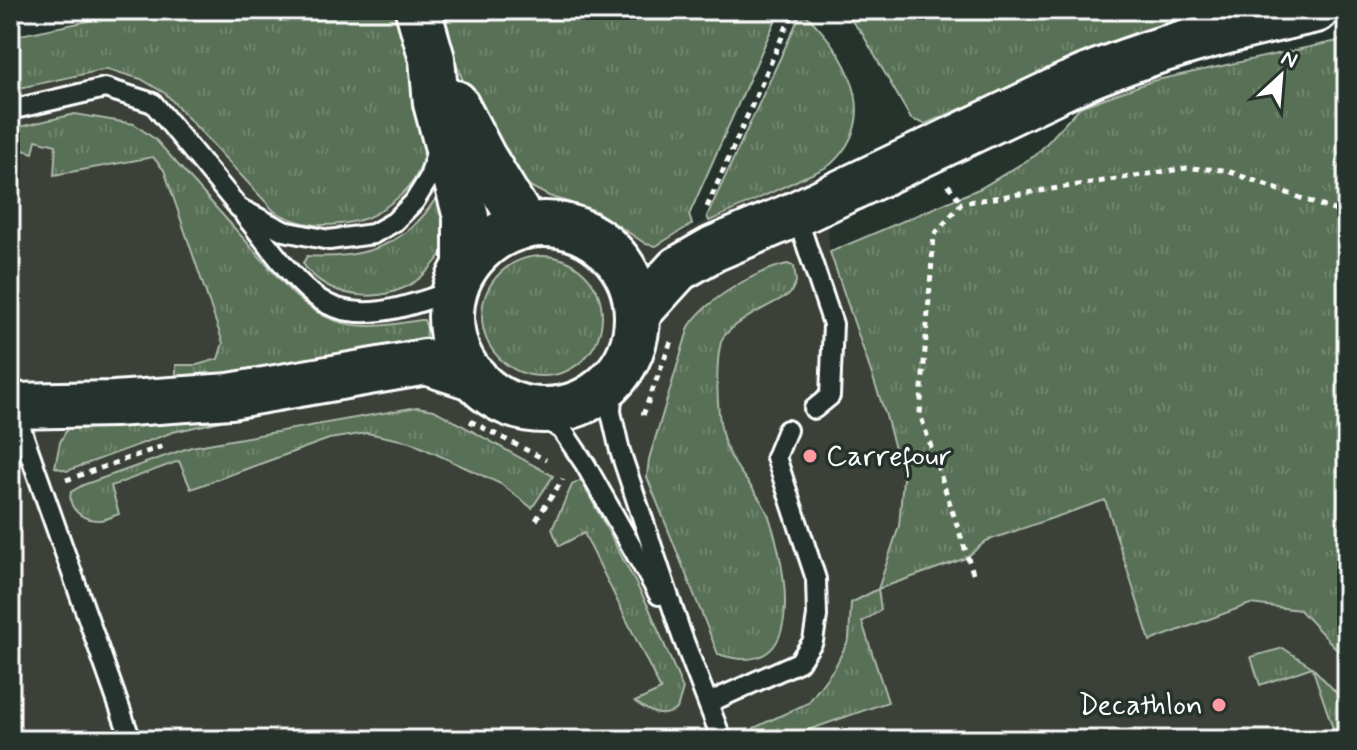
<svg xmlns="http://www.w3.org/2000/svg" width="1357" height="750" viewBox="0 0 1357 750" font-family="Mynerve,sans-serif">
<style>
.built{fill:#3a4039}
.grass{fill:url(#grass-tufts);stroke:#acb8aa;stroke-width:2}
.lines{fill:none;stroke-linecap:round;stroke-linejoin:round}
.lane-casing{stroke:#fff;stroke-width:24}
.secondary-casing{stroke:#fff;stroke-width:50}
.primary-casing{stroke:#fff;stroke-width:50}
.path{stroke:#fff;stroke-width:5;stroke-dasharray:6 6;stroke-linecap:butt}
.lane{stroke:#26332d;stroke-width:18}
.secondary{stroke:#26332d;stroke-width:44}
.primary{stroke:#26332d;stroke-width:44}
.poi-dot{fill:#ff9aa2;stroke:#26332d;stroke-width:3}
.labels{text-anchor:middle;dominant-baseline:central;stroke-width:7;stroke-linejoin:round;paint-order:stroke}
.poi-label{font-size:30px;fill:#fff;stroke:#26332d;text-anchor:start}
</style>
<defs>
<pattern id="grass-tufts" width="24" height="20" patternUnits="userSpaceOnUse" patternTransform="scale(2)"><rect width="24" height="20" fill="#587055"/><path d="M3 7l-1-3M5 7V3M7 7l1-3M15 17l-1-3M17 17v-4M19 17l1-3" fill="none" stroke="#71856e"/></pattern>
</defs>
<rect width="100%" height="100%" fill="#26332d"/>
<filter id="ink" filterUnits="userSpaceOnUse"><feTurbulence type="fractalNoise" baseFrequency=".0125" numOctaves="2"/><feDisplacementMap in="SourceGraphic" scale="16" xChannelSelector="R" yChannelSelector="G"/><feConvolveMatrix kernelMatrix="1 2 1 2 8 2 1 2 1" color-interpolation-filters="sRGB"/></filter>
<g filter="url(#ink)">
<path class="built" d="M189,10H461L647,220L663,242L811,171L824,200L830,252L886,416L903,478L899,526L879,589L966,558L986,541L1106,500L1347,626V740H10V43Z"/>
<g class="grass">
<path d="M143,10H397C415,66 455,155 395,200C382,210 373,217 357,221C326,228 302,227 274,211L166,94L141,79L107,69L10,90V37Z"/>
<path d="M441,10H780L689,215L692,224L656,246L646,244L596,211L549,196L516,179L481,123L450,50Z"/>
<path d="M842,10H1260L1047,72L925,124L911,119L862,33Z"/>
<path d="M802,11C844,50 885,115 831,164C822,171 808,175 798,180C768,194 739,208 709,221L707,216Z"/>
<path d="M1347,39V164L1342,169L1347,174V660L1300,610L1250,604L1150,641L1105,500L986,541L966,558L878,589L881,610L862,622L888,702L797,734L798,740H752L754,728L808,703L835,667L849,639L851,603L878,589L899,526L903,478L886,416L830,252L981,188L1036,155L1080,107L1152,81Z"/>
<path d="M75,114L134,124L156,140L292,293C335,333 367,329 421,320H424L427,329L426,337L263,369L216,376L176,377V365H197L218,359L223,343L164,170L153,157L54,175L56,145L36,140L33,153L10,146V129Z"/>
<path d="M439,195H445L446,248C439,258 431,269 421,277C388,305 333,301 306,268L303,263L307,256C351,259 392,251 423,216C429,209 433,201 439,195Z"/>
<circle cx="542" cy="316" r="60"/>
<path d="M787,264L794,266L796,282L790,294C773,304 726,325 721,342C715,365 717,410 722,433C730,470 758,487 769,517C786,566 810,685 718,654L647,477L649,459L689,327C705,300 756,271 787,264Z"/>
<path d="M417,407L434,410L553,476L532,508L501,484L410,442L367,433L329,439L191,489L179,461L111,486L119,514C113,516 106,520 100,520C83,521 67,509 71,492L83,485L191,447Z"/>
<path d="M274,409L173,432L67,471L55,467L60,442L70,424Z"/>
<path d="M581,480L649,608L683,689L677,709C661,720 650,712 635,702L661,690L584,533L559,546L552,529L572,485Z"/>
<path d="M1283,648L1312,667L1347,704V740H1337L1312,667L1260,685L1251,657Z"/>
</g>
<g class="lines">
<g class="lane-casing">
<g id="lane">
<path d="M10,110L105,88L153,103L239,208L284,231L329,240L373,234L394,222L414,202L429,178L437,149"/>
<path d="M796,214L833,324L830,396L814,409"/>
<path d="M245,216C267,242 291,280 319,299C359,327 414,304 455,290"/>
<path d="M613,380L611,412L620,451L682,636L722,740"/>
<path d="M13,406L131,740"/>
<path d="M530,409L562,430L585,464L659,595"/>
<path d="M708,703L799,662L813,641L817,616L816,579L776,457L787,430"/>
</g>
</g>
<g class="secondary-casing">
<g id="secondary">
<path d="M418,10L432,59L436,103L466,217V266"/>
<path d="M455,103L483,157L525,226"/>
<circle cx="544" cy="317" r="93"/>
<path d="M10,406L114,404L230,396L426,362L475,378"/>
</g>
</g>
<g class="primary-casing">
<path id="primary" d="M637,314L678,269L713,249L796,214L1070,84C1149,49 1233,28 1316,10"/>
</g>
<g class="path">
<path d="M948,185L962,203"/>
<path d="M707,207L794,10"/>
<path d="M643,415L672,339"/>
<path d="M470,421L546,460"/>
<path d="M66,480L166,445"/>
<path d="M536,520L563,479"/>
<path d="M973,573L920,414L934,235L962,203L1187,168L1225,170L1347,215"/>
</g>
<use href="#lane" class="lane"/>
<use href="#secondary" class="secondary"/>
<use href="#primary" class="primary"/>
</g>
</g>
<g class="poi-dot">
<circle cx="810" cy="456" r="8"/>
<circle cx="1219" cy="705" r="8"/>
</g>
<g class="labels">
<g class="poi-label">
<text x="826" y="456">Carrefour</text>
<text x="1203" y="705" text-anchor="end">Decathlon</text>
</g>
</g>
<rect width="1357" height="750" fill="none" stroke="#26332d" stroke-width="40"/>
<rect x="20" y="20" width="1317" height="710" fill="none" stroke="#fff" stroke-width="3" filter="url(#ink)"/>
<g transform="translate(1281 76) rotate(26)" stroke="#26332d" stroke-width="6" paint-order="stroke">
<path d="M0-6L14 30L0 20L-14 30Z" fill="#ffffff"/>
<text y="-12" font-size="22" font-weight="bold" text-anchor="middle" fill="#ffffff">N</text>
</g>
</svg>
